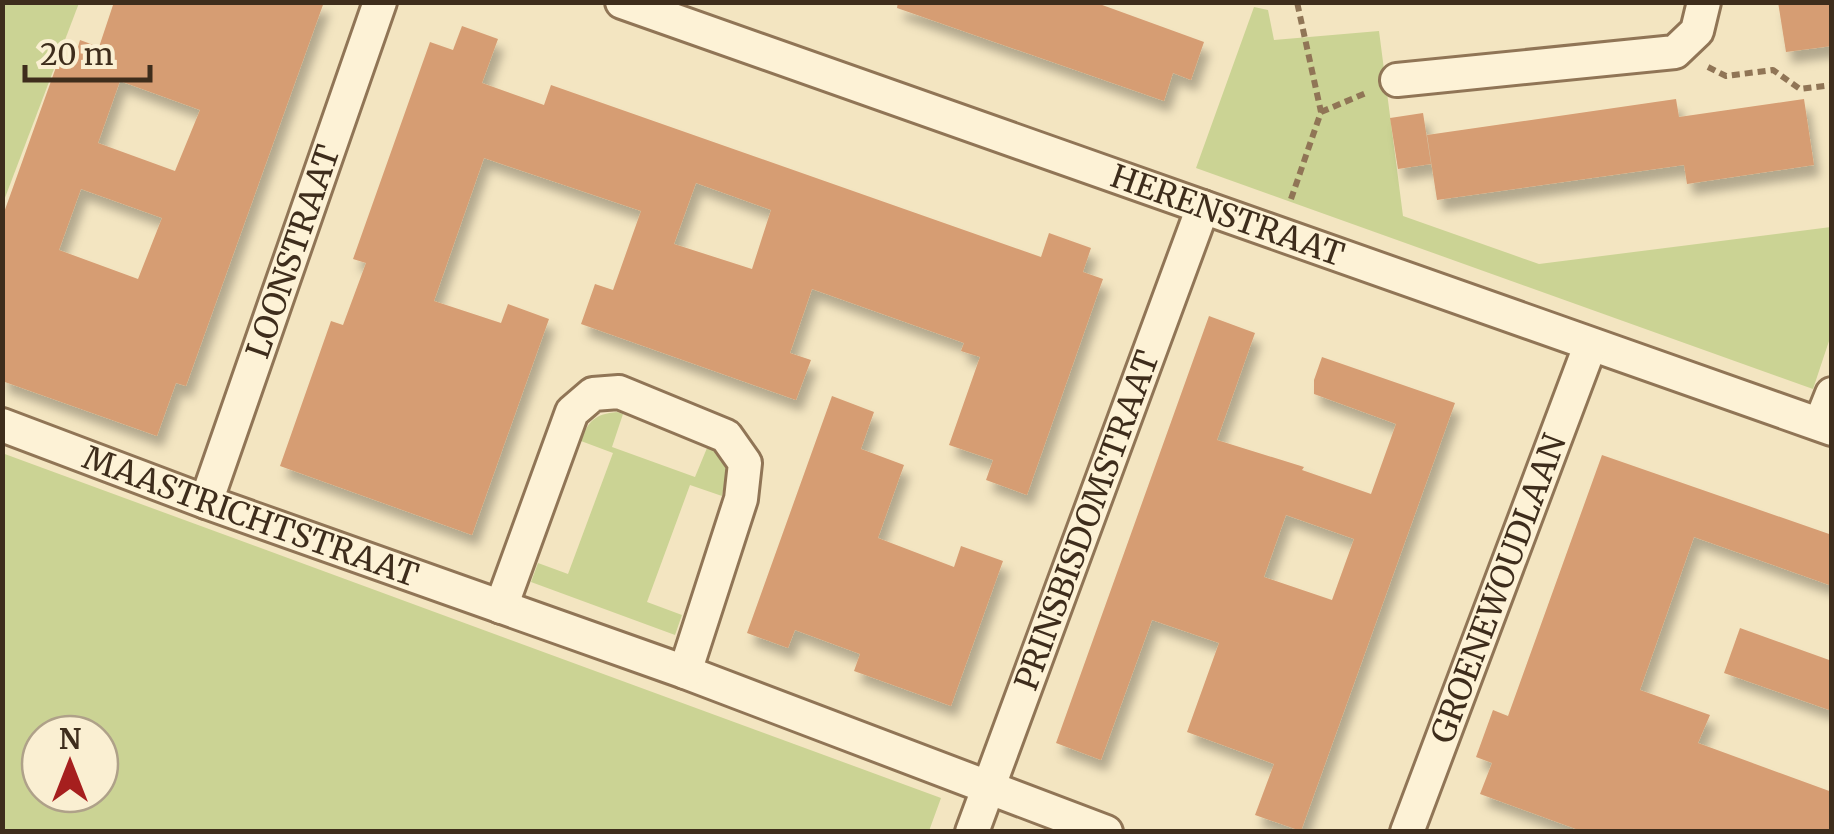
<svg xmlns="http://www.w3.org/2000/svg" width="1834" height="834" viewBox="0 0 1834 834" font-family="Merriweather,serif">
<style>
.green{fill:#cbd394;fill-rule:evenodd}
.building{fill:#d69d73;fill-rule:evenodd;filter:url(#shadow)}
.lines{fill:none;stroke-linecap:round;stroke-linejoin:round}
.minor-casing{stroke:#907556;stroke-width:38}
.path{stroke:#907556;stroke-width:6;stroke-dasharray:8 5;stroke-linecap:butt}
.minor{stroke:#fdf2d6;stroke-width:32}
.labels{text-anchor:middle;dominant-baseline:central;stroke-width:10;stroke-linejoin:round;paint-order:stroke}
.street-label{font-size:32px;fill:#3e2d1c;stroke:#faefd2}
</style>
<defs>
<filter id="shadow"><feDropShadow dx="6" dy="11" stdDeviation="5" flood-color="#0004"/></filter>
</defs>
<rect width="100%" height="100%" fill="#f3e5c1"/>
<g class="green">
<path d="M3,2L79,3L3,203L2,3Z"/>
<path d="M1254,7L1268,10L1274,40L1379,31L1403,216L1539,264L1831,227V335L1813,389L1196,168Z"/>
<path d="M617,412L623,414L612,447L695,477L707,448L720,452L728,465L722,496L690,485L647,602L682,615L675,635L531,582L538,563L568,574L613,453L581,441C588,421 595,414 617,412Z"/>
<path d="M2,453L941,798L929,831H3ZM100,734V794H40V734Z"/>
</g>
<g class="building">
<path d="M114,2H324L186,386L176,383L157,436L2,381V218L60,56L74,61L80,40L99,47ZM120,81L200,110L175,171L98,143ZM81,189L162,218L138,279L59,250Z"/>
<path d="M898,2H1094L1204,42L1191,80L1173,73L1164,101L897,8Z"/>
<path d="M1778,2H1832V46L1786,52Z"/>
<path d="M462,26L498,39L482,83L544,105L551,85L1041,257L1049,233L1091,248L1083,272L1103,279L1027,495L986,480L993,460L949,445L980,357L961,351L964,343L812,289L790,353L811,360L796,400L581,324L595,284L613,290L641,211L484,158L434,301L501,323L508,304L549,319L472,535L280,466L331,321L343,325L366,263L353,259L430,42L453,50ZM696,183L771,210L752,269L674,244Z"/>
<path d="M1676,99L1679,117L1804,99L1814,165L1687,184L1684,165L1437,200L1427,135Z"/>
<path d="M1423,113L1431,164L1398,169L1390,118Z"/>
<path d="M1209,316L1255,333L1217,440L1304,467L1302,470L1371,494L1396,424L1314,394V380L1322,357L1455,403L1301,831L1255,815L1274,764L1187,732L1219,643L1152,620L1101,760L1056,743ZM1286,515L1354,539L1332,600L1264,577Z"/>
<path d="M832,396L874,412L861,449L904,465L878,538L954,567L961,546L1003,561L951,706L854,671L860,654L795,630L788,648L747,633Z"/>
<path d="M1602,455L1832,535V586L1694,537L1640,690L1710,715L1698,743L1832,792V832H1584L1480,794L1492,763L1476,757L1493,710L1508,716Z"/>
<path d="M1740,628L1832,661V711L1724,673Z"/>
</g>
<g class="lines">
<g class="minor-casing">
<g id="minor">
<path id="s1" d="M622,2L1832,429"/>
<path d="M1397,80L1675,52L1697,31L1704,2"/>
<path d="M1820,424L1832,394"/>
<path id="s2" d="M2,425L206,502L685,672L1106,832"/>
<path id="s3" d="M206,502L380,2"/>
<path d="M501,607L572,412L593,394L619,392L726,436L745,463L741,499L685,672"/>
<path id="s4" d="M972,832L1203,207"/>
<path id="s5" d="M1407,832L1590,346"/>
</g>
</g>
<g class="path">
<path d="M1708,67L1726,76L1773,70L1800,89L1832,85"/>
<path d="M1321,112L1366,93"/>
<path d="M1291,199L1321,112L1297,2"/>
</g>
<use href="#minor" class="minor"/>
</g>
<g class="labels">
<g class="street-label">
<text stroke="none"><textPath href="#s1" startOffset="642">HERENSTRAAT</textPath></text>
<text stroke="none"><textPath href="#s3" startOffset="265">LOONSTRAAT</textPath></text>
<text stroke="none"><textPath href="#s2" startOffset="265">MAASTRICHTSTRAAT</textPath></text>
<text stroke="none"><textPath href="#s4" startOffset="332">PRINSBISDOMSTRAAT</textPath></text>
<text stroke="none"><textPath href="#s5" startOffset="260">GROENEWOUDLAAN</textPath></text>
</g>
</g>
<rect width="1834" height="834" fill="none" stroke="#3e2d1c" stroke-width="10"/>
<g transform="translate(70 764)"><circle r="48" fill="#faefd2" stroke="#afa189" stroke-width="2.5"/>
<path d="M0-8L18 38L0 25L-18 38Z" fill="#a61f1e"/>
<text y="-15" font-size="28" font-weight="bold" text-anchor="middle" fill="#3e2d1c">N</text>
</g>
<path d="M25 65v15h125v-15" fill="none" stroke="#3e2d1c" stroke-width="5"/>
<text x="40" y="65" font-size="30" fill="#3e2d1c" stroke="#faefd2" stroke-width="8" paint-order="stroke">20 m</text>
</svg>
